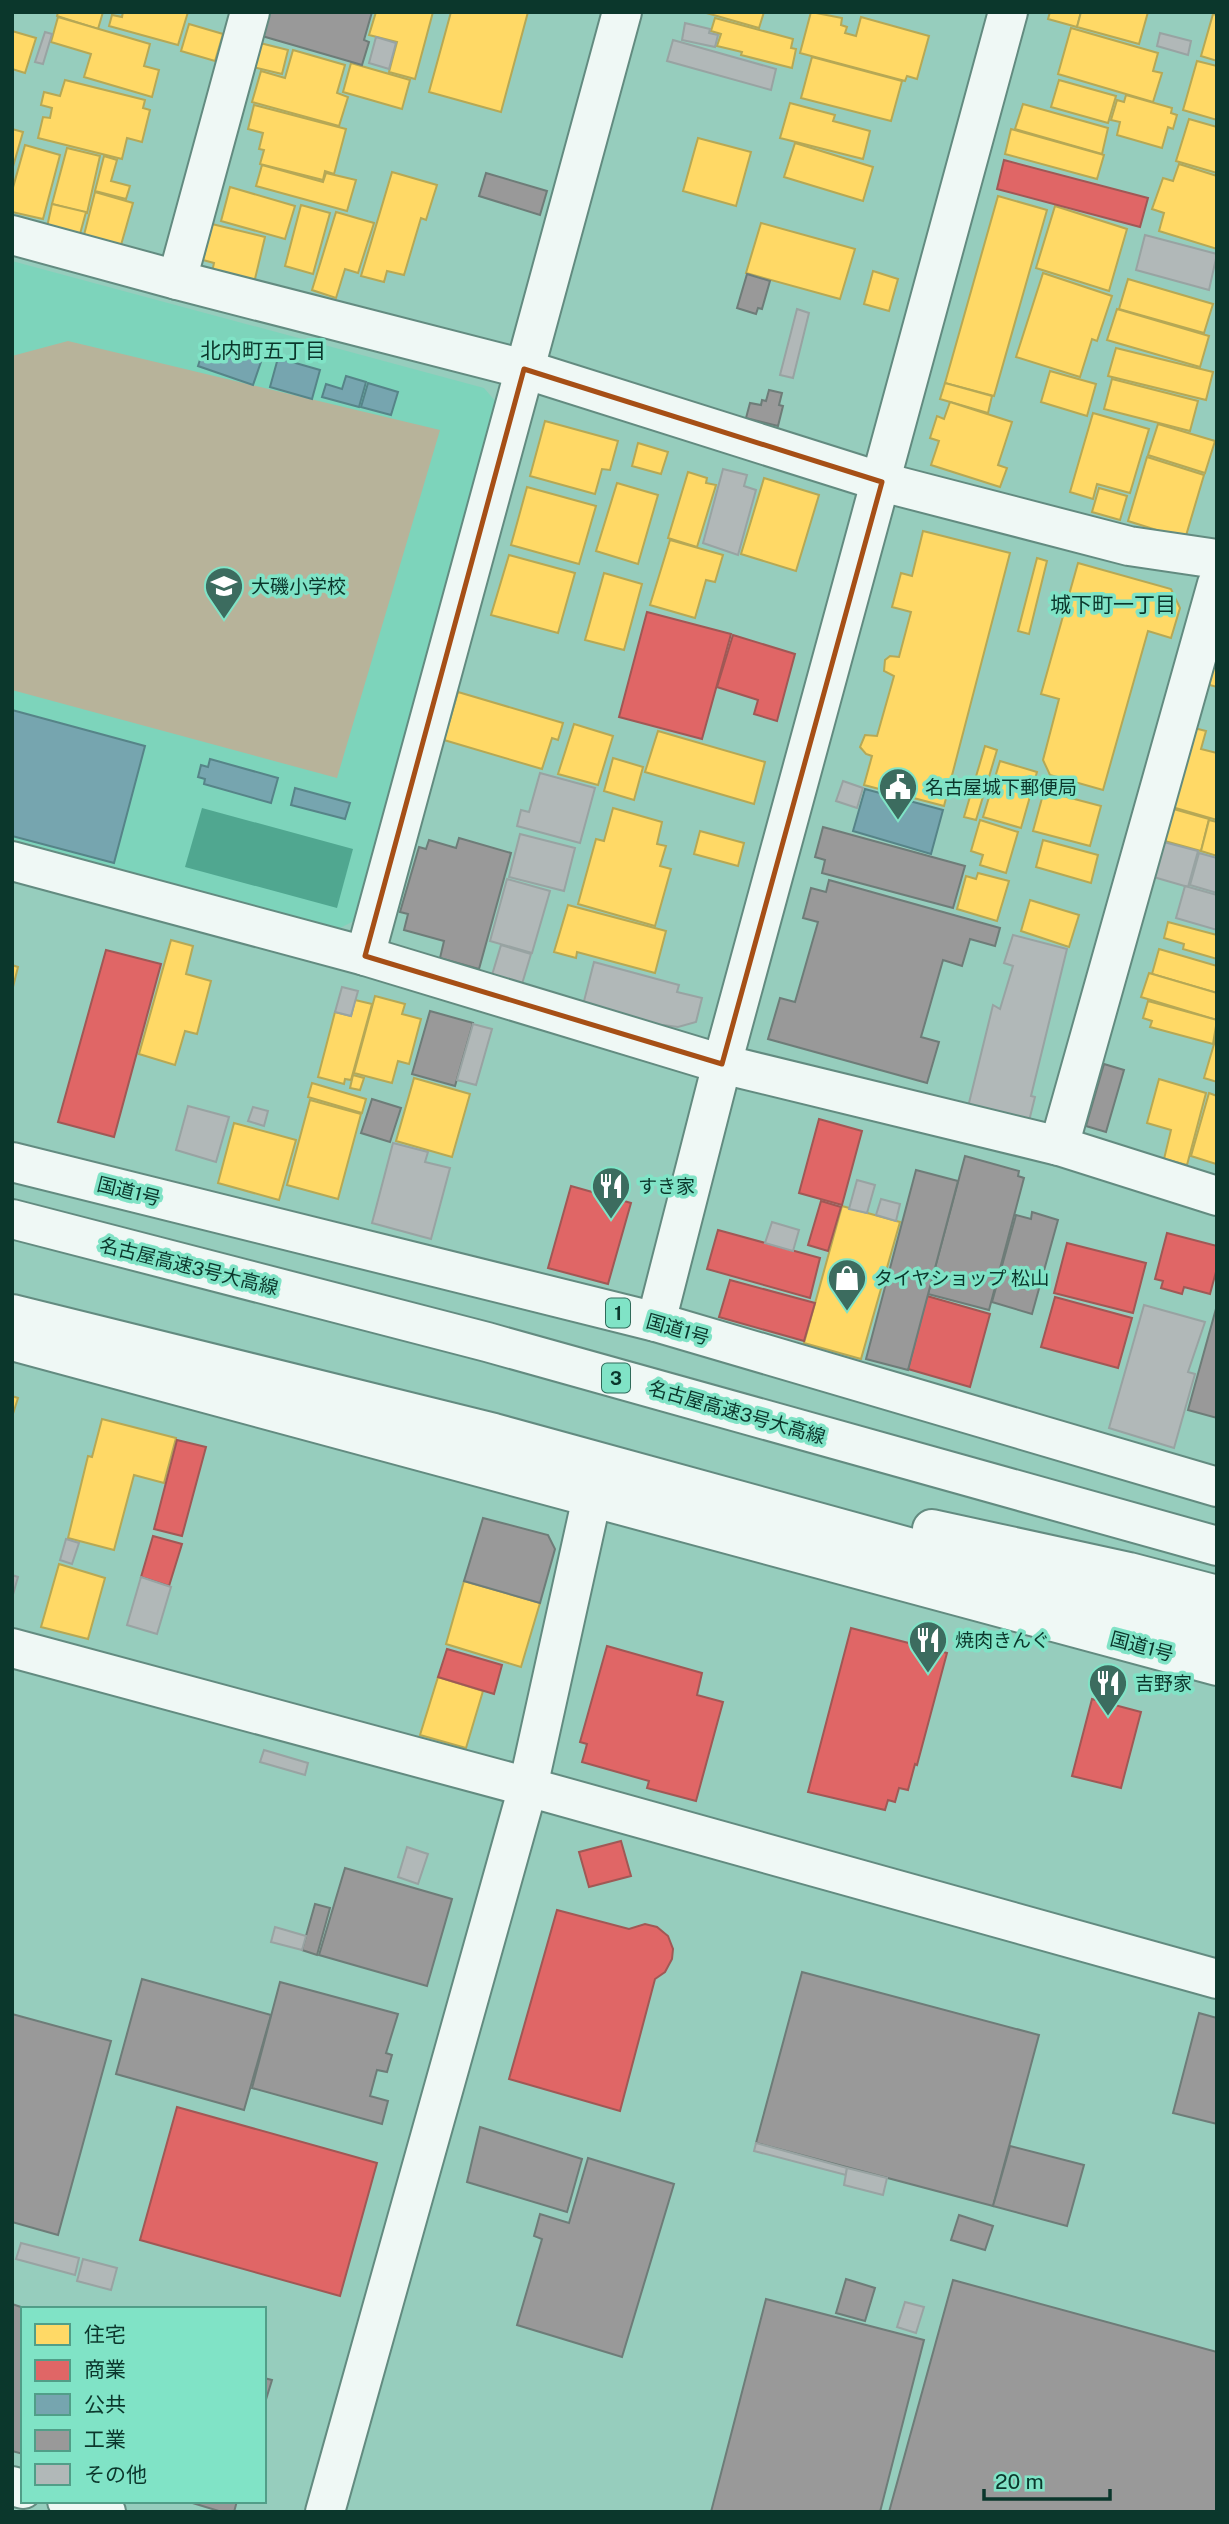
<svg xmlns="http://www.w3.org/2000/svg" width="1229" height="2524" viewBox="0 0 1229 2524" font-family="'Public Sans','Noto Sans JP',sans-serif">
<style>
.built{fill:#7dd4bb}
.green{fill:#b7b39a}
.water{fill:#50a790}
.homes{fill:#ffd966;stroke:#b6a855;stroke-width:2}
.shops{fill:#e06666;stroke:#a05855;stroke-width:2}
.public{fill:#76a5af;stroke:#568488;stroke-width:2}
.industry{fill:#999;stroke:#6e7c78;stroke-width:2}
.building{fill:#b1b8b8;stroke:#98a3a2;stroke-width:2}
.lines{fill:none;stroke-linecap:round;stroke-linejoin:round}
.street-casing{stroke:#638b80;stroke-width:42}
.secondary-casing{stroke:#638b80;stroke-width:42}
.highway-casing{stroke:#638b80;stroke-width:42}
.street{stroke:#eff8f5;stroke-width:38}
.secondary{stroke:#eff8f5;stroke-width:38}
.highway{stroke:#eff8f5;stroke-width:38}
.marked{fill:none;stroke:#a64f16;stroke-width:5;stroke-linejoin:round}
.labels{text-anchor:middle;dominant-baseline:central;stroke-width:7;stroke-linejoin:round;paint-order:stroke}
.shield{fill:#80e3c6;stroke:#2e6b5a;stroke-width:2}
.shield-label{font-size:18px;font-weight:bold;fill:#0b372c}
.poi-label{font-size:19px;fill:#0b372c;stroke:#80e3c6;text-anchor:start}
.street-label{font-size:19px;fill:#0b372c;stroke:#80e3c6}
.neighbourhood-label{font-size:21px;fill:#0b372c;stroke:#80e3c6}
</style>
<rect width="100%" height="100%" fill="#96cdbd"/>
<path class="built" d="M12,261L484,388L496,402L356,920L336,930L12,839Z"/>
<path class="green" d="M68,341L440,430L337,778L12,690V356Z"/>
<path class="water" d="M202,808L353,849L337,908L185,867Z"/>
<g class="homes">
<path d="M58,12H103L98,29L57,16Z"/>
<path d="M123,12H188L178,45L109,26L112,15L122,17Z"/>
<path d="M376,12H433L415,79L389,72L397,42L369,35Z"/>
<path d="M451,12H528L501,112L429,92Z"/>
<path d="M703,12H764L759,28Z"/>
<path d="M811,12L842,18L841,25L847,27L845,33L856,36L861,17L929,36L917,79L907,76L905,81L800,53Z"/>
<path d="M1050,12H1081L1077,27L1048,19Z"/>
<path d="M1081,12H1148L1139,44L1077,27Z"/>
<path d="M1213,14L1217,15V61L1201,56Z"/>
<path d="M58,17L150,44L144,66L159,70L152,97L84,77L91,54L51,42Z"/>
<path d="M715,18L793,39L791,48L796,49L792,68L741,55L742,52L717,46L721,34L711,31Z"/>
<path d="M189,24L223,34L215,61L181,51Z"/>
<path d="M1071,28L1158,53L1153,71L1162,73L1153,102L1058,74Z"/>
<path d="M12,31L36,38L25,73L12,69Z"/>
<path d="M260,43L288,50L282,74L253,67Z"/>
<path d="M293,50L345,65L337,93L348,97L339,126L252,102L261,71L285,78Z"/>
<path d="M812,57L902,81L891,121L801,98Z"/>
<path d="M1197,61L1217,66V120L1183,110Z"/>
<path d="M351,63L410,80L402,109L343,92Z"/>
<path d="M65,80L145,100L143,108L150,110L142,142L127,138L122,159L38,138L43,117L50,118L52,108L41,105L44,92L60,96Z"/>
<path d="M1059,80L1116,96L1108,123L1051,107Z"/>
<path d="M1126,95L1172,108L1171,113L1177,115L1173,129L1168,127L1162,148L1117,135L1120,122L1111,120L1117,100L1124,102Z"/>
<path d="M790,103L835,115L833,121L870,131L863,159L780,138Z"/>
<path d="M1023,104L1108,128L1102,154L1015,129Z"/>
<path d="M254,105L346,129L334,174L325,171L323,180L260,164L264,150L259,149L263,133L248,129Z"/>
<path d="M1189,119L1217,127V173L1176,161Z"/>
<path d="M12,129L23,132L12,170Z"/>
<path d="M1011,129L1104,155L1097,179L1005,154Z"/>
<path d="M698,138L751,152L736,206L683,191Z"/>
<path d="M795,143L873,167L863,201L784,177Z"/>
<path d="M25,145L60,155L43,219L12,212V191Z"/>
<path d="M67,148L100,156L87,213L52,204Z"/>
<path d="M104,156L117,160L111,181L130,186L126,199L95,191Z"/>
<path d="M1179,164L1217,176V249L1159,231L1164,213L1152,209L1163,178L1173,181Z"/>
<path d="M262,165L323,182L326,173L356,180L347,211L256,186Z"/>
<path d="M392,172L437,185L426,220L421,218L404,275L387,271L384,282L361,276Z"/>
<path d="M230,187L295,206L285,239L221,221Z"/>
<path d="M95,192L133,203L121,245L84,235Z"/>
<path d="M998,196L1047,210L994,396L945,383Z"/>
<path d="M52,204L86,212L80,234L47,227Z"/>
<path d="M301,205L330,213L313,274L285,266Z"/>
<path d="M1055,206L1127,229L1109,291L1036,268Z"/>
<path d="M336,212L374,223L358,273L345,269L336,298L312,290Z"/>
<path d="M761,223L855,249L840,299L746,273Z"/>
<path d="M212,224L265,237L254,283L212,272L214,263L203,260Z"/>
<path d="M873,271L898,279L889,311L864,304Z"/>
<path d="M1043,273L1112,296L1097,341L1092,339L1080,377L1016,357Z"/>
<path d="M1128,279L1213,304L1204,333L1119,309Z"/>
<path d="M1117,309L1209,336L1200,367L1107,340Z"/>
<path d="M1116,348L1213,372L1206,400L1108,376Z"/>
<path d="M1050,371L1096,384L1087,416L1041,402Z"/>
<path d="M1112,379L1198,401L1190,431L1104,409Z"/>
<path d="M945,383L992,396L988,413L940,399Z"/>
<path d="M950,402L1012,422L998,465L1007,468L1000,487L931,465L939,441L930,438L937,416L944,419Z"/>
<path d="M1093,413L1149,429L1130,493L1097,484L1093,499L1070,492Z"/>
<path d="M545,421L618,441L610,470L602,469L595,494L530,476Z"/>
<path d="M1158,424L1215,441L1205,473L1148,455Z"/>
<path d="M638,443L668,452L661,474L632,466Z"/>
<path d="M1147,457L1204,475L1185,539L1128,521Z"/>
<path d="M688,472L707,478L706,483L716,485L697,547L668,538Z"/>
<path d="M764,478L819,495L796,571L741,554Z"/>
<path d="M617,483L658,495L638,564L596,551Z"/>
<path d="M527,487L596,506L579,564L511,545Z"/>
<path d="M1099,488L1127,496L1120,520L1092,512Z"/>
<path d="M923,531L1010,553L944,806L864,785L872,756L866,754L860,747L865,735L877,736L894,676L884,671L885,660L890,656L899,657L911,612L892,607L901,573L912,576Z"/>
<path d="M670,540L723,555L715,582L706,580L695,618L650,605Z"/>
<path d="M509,555L575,573L558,633L491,615Z"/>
<path d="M1037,558L1047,561L1029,634L1018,631Z"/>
<path d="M1078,563L1171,589L1180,608L1171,638L1148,631L1103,790L1050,775L1043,760L1059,699L1041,694Z"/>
<path d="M604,573L642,584L624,650L585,640Z"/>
<path d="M1217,649V687L1206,684Z"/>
<path d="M458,692L563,723L558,740L552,738L542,769L444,740Z"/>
<path d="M574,724L613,736L598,785L558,774Z"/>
<path d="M1194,728L1206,731L1201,749L1217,753V820L1172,807Z"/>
<path d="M658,731L765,762L754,804L645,772Z"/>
<path d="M985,746L997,750L976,820L964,817Z"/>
<path d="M613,758L643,767L634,800L604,791Z"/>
<path d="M1000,761L1037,772L1021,828L983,817Z"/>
<path d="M1044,791L1101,806L1090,846L1033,831Z"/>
<path d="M613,808L662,822L657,844L666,846L660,866L671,869L655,926L578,904L596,839L604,841Z"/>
<path d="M1170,808L1209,819L1201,851L1161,840Z"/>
<path d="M980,820L1018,832L1006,873L980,865L983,855L971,851Z"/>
<path d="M1209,820L1217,822V856L1201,851Z"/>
<path d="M700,831L744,843L738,866L694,854Z"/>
<path d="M1043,840L1098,855L1091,883L1036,867Z"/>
<path d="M978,873L1009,881L997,921L957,909L966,876L976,879Z"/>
<path d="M1030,900L1079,915L1069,947L1021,931Z"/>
<path d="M568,905L666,931L655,973L577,952L576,958L554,952Z"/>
<path d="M1168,922L1217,935V959L1183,949L1184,944L1164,938Z"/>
<path d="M171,940L193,946L186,974L211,981L197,1034L185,1031L175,1065L139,1054Z"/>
<path d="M1159,949L1217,966V993L1152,974Z"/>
<path d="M12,965L18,967L12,991Z"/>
<path d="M1149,973L1217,993V1020L1141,997Z"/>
<path d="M375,996L405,1004L402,1014L421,1019L409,1064L398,1061L392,1083L354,1073Z"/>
<path d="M355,1000L372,1004L351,1080L345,1079L344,1084L318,1077L335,1012L351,1016Z"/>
<path d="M1148,1001L1217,1020L1213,1044L1150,1027L1152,1021L1143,1018Z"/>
<path d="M1217,1034V1082L1204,1078Z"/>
<path d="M353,1075L364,1078L360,1090L350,1088Z"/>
<path d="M414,1078L470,1094L452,1157L396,1141Z"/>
<path d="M1159,1079L1206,1093L1187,1165L1164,1159L1171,1130L1147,1123Z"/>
<path d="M312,1083L366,1099L362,1113L308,1097Z"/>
<path d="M1209,1093L1217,1096L1216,1164L1191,1156Z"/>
<path d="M310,1100L361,1114L338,1199L287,1185Z"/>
<path d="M234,1123L296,1140L279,1200L218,1183Z"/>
<path d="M842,1206L900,1222L861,1359L804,1343Z"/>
<path d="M12,1396L18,1398L12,1417Z"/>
<path d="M102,1419L176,1438L164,1483L134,1475L114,1550L68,1538L88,1456L92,1457Z"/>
<path d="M59,1564L105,1578L88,1639L41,1627Z"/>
<path d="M464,1581L540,1603L521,1667L446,1644Z"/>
<path d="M438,1677L483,1691L466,1748L420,1735Z"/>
</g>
<g class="shops">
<path d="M1004,160L1148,198L1140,227L997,189Z"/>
<path d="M647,612L731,634L702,739L619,717Z"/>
<path d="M733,635L795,654L777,721L754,714L758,700L717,687Z"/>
<path d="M106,950L161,964L114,1137L58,1122Z"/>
<path d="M819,1119L862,1131L842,1205L799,1193Z"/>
<path d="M571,1186L631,1203L608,1284L548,1268Z"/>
<path d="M821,1201L841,1207L828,1251L808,1245Z"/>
<path d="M718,1230L820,1258L810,1298L707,1269Z"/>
<path d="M1167,1233L1217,1246V1268L1210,1294L1184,1287L1182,1294L1161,1288L1163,1281L1155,1279Z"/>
<path d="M1067,1243L1146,1263L1133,1313L1054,1293Z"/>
<path d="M730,1280L815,1303L804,1341L719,1317Z"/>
<path d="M927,1296L990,1314L970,1387L908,1369Z"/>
<path d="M1055,1297L1132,1318L1118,1368L1041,1347Z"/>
<path d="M177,1440L206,1447L182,1536L154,1529Z"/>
<path d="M153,1536L182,1544L169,1586L141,1577Z"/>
<path d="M851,1628L947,1653L917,1765L915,1764L908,1790L899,1788L895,1802L888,1800L885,1810L808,1792Z"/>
<path d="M607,1646L702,1673L697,1695L723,1702L696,1801L647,1788L649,1781L582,1762L587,1744L580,1742Z"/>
<path d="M447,1649L502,1665L494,1694L438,1677Z"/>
<path d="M1092,1699L1141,1712L1121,1788L1072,1776Z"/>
<path d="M621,1841L631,1876L589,1887L579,1852Z"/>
<path d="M557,1910L629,1929L645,1924L657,1927L668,1936L673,1949L672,1959L665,1972L655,1979L620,2111L509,2079Z"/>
<path d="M177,2107L377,2163L340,2296L140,2240Z"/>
</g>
<g class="public">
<path d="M206,341L262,359L253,385L198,366Z"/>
<path d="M278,358L320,370L312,399L270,387Z"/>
<path d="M346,376L366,382L359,407L322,397L326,384L342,389Z"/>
<path d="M368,383L398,392L391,415L361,407Z"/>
<path d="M12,710L145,746L114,863L12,836Z"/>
<path d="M210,759L278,778L271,803L204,784L205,779L198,777L201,765L208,767Z"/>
<path d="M295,788L350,803L345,819L291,805Z"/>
<path d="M865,789L943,810L931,854L853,831Z"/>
</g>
<g class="industry">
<path d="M269,12H372L364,40L369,42L362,65L262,36Z"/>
<path d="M486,173L547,191L540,215L479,196Z"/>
<path d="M747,274L770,281L762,309L758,308L756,314L737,308Z"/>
<path d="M769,390L782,393L779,405L783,406L778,426L746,418L750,403L761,405L762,400L766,401Z"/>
<path d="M823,827L965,866L953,908L822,873L825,860L815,857Z"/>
<path d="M459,838L511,853L479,969L440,958L444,941L404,930L408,914L400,912L419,847L426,849L429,840L456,848Z"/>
<path d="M829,880L1000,928L995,946L970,939L962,966L943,960L921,1037L939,1042L927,1083L768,1039L780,998L795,1002L818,922L803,918L811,888L826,892Z"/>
<path d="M430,1011L473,1023L455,1086L412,1074Z"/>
<path d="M1104,1064L1124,1070L1106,1132L1086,1126Z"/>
<path d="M372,1099L401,1108L390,1142L361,1133Z"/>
<path d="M965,1156L1019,1171L1018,1176L1024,1178L989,1310L928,1294Z"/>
<path d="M916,1170L958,1181L908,1370L866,1359Z"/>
<path d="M1032,1212L1058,1220L1032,1314L992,1302L1016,1215L1031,1219Z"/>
<path d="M1217,1305V1418L1188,1410Z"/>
<path d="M483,1518L548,1535L555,1549L540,1603L464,1581Z"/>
<path d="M345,1868L452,1899L427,1986L319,1955Z"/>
<path d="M315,1904L330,1908L317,1955L302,1950Z"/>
<path d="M802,1972L1039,2035L993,2206L756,2143Z"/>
<path d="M142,1979L271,2015L244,2110L116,2074Z"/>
<path d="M280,1982L398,2014L386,2053L392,2055L387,2072L377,2070L370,2096L388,2101L382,2124L252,2088Z"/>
<path d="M1199,2013L1217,2018V2124L1173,2113Z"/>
<path d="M12,2014L111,2041L58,2235L12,2222Z"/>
<path d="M480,2127L582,2159L567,2212L467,2182Z"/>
<path d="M1010,2146L1084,2165L1067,2226L993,2206Z"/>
<path d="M588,2158L674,2184L622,2357L517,2325L542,2239L534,2236L540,2214L569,2223Z"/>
<path d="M959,2215L993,2226L985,2250L951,2240Z"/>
<path d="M846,2279L875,2288L865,2321L836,2313Z"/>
<path d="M953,2280L1217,2352V2512H889Z"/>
<path d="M766,2299L924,2340L880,2512H711Z"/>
<path d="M12,2304L27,2309H23V2454L12,2451Z"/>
<path d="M264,2378L272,2380L264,2406Z"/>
<path d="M186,2501H237L234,2512H222Z"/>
</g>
<g class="building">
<path d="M685,23L710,29L709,33L718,35L715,47L682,40Z"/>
<path d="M45,32L52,34L43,64L35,62Z"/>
<path d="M1160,33L1191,41L1188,55L1157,46Z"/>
<path d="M376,37L396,43L389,69L369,63Z"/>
<path d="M673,40L776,69L771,90L667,61Z"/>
<path d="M1145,235L1217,254L1209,290L1136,270Z"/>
<path d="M797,309L809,313L793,378L780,375Z"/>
<path d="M723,469L747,475L744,486L756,490L738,555L703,543Z"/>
<path d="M540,773L595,788L580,843L517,826L521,810L529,812Z"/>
<path d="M843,781L863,788L857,808L836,801Z"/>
<path d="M520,834L575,848L564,891L509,877Z"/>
<path d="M1160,841L1198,851L1188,887L1150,876Z"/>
<path d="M1199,853L1217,858V893L1190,885Z"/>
<path d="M507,879L550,891L532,953L490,941Z"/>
<path d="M1185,886L1217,895V930L1176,918Z"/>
<path d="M1013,935L1067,949L1031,1096L1035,1097L1029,1121L968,1107L993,1005L1000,1009L1013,966L1004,963Z"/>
<path d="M501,945L531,954L522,984L492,975Z"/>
<path d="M594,962L679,985L677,992L702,998L696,1022L678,1027L664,1025L663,1028L583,1005Z"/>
<path d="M342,987L358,991L351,1016L335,1012Z"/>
<path d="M473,1024L492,1029L476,1085L457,1080Z"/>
<path d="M188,1106L229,1117L216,1162L176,1150Z"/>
<path d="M253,1107L268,1111L264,1126L248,1121Z"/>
<path d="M393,1143L428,1152L425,1162L450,1168L431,1239L372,1223Z"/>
<path d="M857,1180L875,1185L867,1213L849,1209Z"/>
<path d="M881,1199L900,1204L896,1221L876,1215Z"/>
<path d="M772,1222L799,1230L793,1251L765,1243Z"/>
<path d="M1144,1305L1205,1322L1188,1372L1195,1374L1174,1448L1109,1428Z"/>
<path d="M66,1539L79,1543L72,1564L60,1560Z"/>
<path d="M12,1575L18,1577L12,1598Z"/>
<path d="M141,1577L171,1587L157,1634L127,1625Z"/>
<path d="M264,1750L308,1763L305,1775L260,1762Z"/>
<path d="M407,1847L428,1854L418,1884L398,1877Z"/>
<path d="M275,1927L306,1936L302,1950L271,1942Z"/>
<path d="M756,2143L847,2168L846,2175L754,2151Z"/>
<path d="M847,2168L887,2178L883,2195L844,2185Z"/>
<path d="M21,2243L79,2258L75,2275L16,2259Z"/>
<path d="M83,2259L117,2268L111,2290L77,2281Z"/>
<path d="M905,2302L924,2307L916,2333L897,2327Z"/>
</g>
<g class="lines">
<g class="street-casing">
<g id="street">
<path d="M12,235L177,280L524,369L882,482L1129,546L1217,559"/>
<path d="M177,280L250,12"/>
<path d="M12,861L365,956L722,1064L1059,1146L1217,1196"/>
<path d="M365,956L622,12"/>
<path d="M1059,1146L1217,584"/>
<path d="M12,1648L528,1787L1217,1979"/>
<path d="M12,2486L23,2489"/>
<path d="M67,2501L106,2512"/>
<path d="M325,2512L528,1787L592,1497"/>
</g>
</g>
<g class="secondary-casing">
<path id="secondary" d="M656,1322L722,1064L1008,12"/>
</g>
<g class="highway-casing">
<g id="highway">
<path d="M12,1162L656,1322L1217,1487"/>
<path d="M12,1219L487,1342L1217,1546"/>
<path d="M12,1314L494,1433L1217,1632"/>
<path d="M12,1341L1217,1666"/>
<path d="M932,1529L1129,1572L1217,1595"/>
</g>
</g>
<use href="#street" class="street"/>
<use href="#secondary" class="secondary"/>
<use href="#highway" class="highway"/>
</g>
<path class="marked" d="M524,369L882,482L722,1064L365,956Z"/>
<defs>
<g id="school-pin" transform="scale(2.0125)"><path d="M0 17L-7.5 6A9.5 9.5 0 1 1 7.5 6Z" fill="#3c6c5f" stroke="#80e3c6"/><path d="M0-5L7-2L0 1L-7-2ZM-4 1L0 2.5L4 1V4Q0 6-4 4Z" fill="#fff"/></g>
<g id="civic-pin" transform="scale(2.0125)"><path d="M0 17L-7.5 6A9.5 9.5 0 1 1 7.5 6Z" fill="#3c6c5f" stroke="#80e3c6"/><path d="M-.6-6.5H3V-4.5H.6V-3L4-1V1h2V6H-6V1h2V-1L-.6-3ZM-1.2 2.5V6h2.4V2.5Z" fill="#fff"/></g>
<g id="restaurant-pin" transform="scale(2.0125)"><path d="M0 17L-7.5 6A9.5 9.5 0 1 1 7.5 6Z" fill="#3c6c5f" stroke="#80e3c6"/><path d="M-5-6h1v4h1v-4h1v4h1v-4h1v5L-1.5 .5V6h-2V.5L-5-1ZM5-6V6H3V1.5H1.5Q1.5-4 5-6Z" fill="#fff"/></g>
<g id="shop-pin" transform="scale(2.0125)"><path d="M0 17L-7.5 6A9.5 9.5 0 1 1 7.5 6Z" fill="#3c6c5f" stroke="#80e3c6"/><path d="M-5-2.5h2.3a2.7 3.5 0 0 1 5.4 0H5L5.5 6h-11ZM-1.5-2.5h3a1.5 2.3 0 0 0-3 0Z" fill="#fff"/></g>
</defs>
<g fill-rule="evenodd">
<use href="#school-pin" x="224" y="586"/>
<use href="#civic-pin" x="898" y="787"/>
<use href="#restaurant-pin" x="611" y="1186"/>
<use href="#shop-pin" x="847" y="1278"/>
<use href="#restaurant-pin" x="928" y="1640"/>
<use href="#restaurant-pin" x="1108" y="1683"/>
</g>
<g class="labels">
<g class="shield">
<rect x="606" y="1298.5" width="24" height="29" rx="5"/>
<rect x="602" y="1363.5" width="28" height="29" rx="5"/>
</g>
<g class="shield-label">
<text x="618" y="1313">1</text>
<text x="616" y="1378">3</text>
</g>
<g class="poi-label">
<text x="251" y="586">大磯小学校</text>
<text x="925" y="787">名古屋城下郵便局</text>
<text x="638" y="1186">すき家</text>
<text x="874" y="1278">タイヤショップ 松山</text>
<text x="955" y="1640">焼肉きんぐ</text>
<text x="1135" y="1683">吉野家</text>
</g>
<g class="street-label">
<text transform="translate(129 1191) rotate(14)">国道1号</text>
<text transform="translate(189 1266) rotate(14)">名古屋高速3号大高線</text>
<text transform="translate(678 1329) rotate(16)">国道1号</text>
<text transform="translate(737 1412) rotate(16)">名古屋高速3号大高線</text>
<text transform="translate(1142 1646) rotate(15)">国道1号</text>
</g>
<g class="neighbourhood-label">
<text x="263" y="350">北内町五丁目</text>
<text x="1113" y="604">城下町一丁目</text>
</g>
</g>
<rect width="1229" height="2524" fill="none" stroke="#0b372c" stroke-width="28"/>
<rect x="21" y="2307" width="245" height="196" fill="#80e3c6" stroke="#519e88" stroke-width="2"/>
<rect x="35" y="2324" width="35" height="21" fill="#ffd966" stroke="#519e88" stroke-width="2"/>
<text x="84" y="2342" font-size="21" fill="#0b372c">住宅</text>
<rect x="35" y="2360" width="35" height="21" fill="#e06666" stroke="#519e88" stroke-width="2"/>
<text x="84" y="2377" font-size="21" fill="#0b372c">商業</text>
<rect x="35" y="2394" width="35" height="21" fill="#76a5af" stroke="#519e88" stroke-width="2"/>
<text x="84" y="2412" font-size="21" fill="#0b372c">公共</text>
<rect x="35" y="2430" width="35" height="21" fill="#999999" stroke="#519e88" stroke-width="2"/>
<text x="84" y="2447" font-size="21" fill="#0b372c">工業</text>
<rect x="35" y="2464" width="35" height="21" fill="#b1b8b8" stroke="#519e88" stroke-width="2"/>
<text x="84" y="2482" font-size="21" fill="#0b372c">その他</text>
<path d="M984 2489v10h126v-10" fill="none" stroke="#0b372c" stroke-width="3.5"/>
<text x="995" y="2489" font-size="21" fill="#0b372c" stroke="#80e3c6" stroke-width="5" paint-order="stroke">20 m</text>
</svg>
